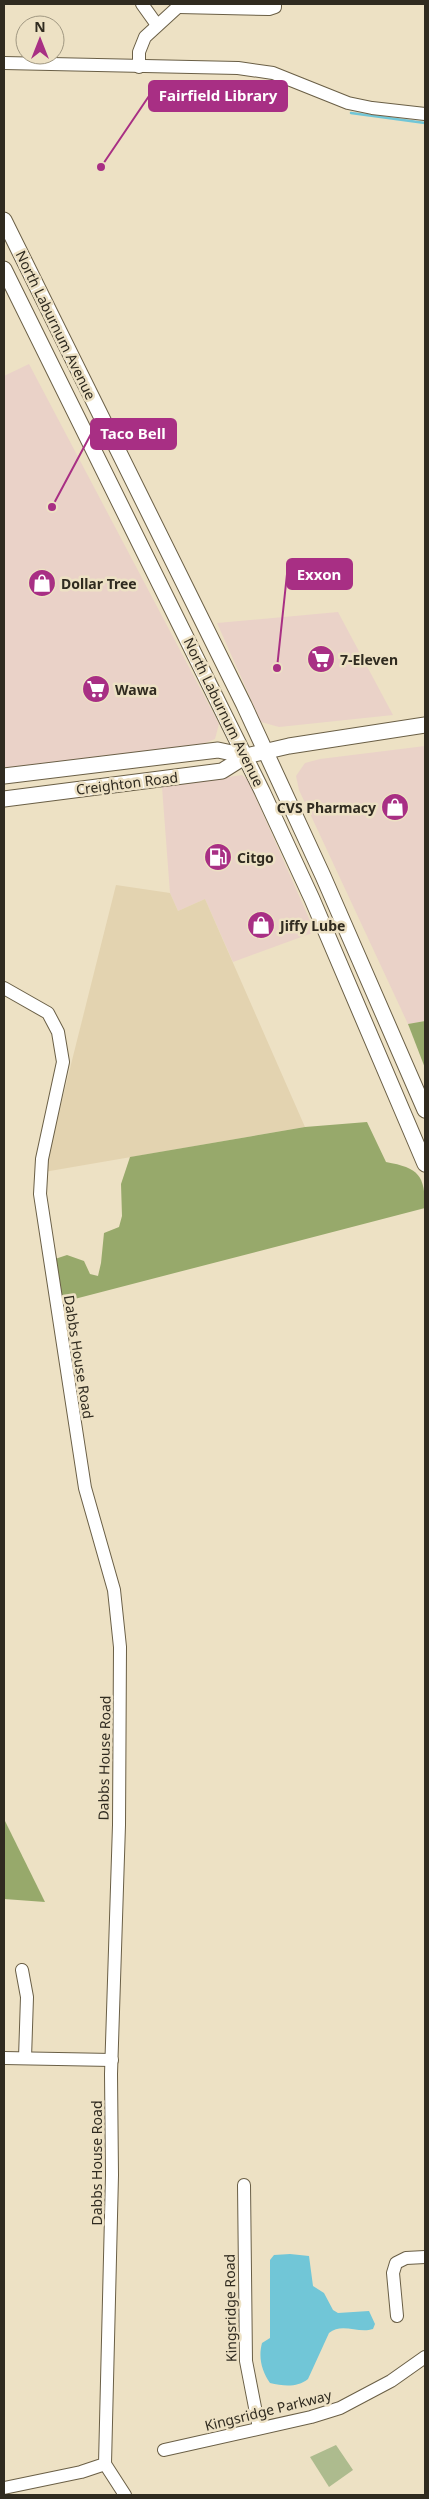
<svg xmlns="http://www.w3.org/2000/svg" width="429" height="2499" viewBox="0 0 429 2499" font-family="'Noto Sans',sans-serif">
<style>
.commercial{fill:#ead2c8}
.built{fill:#e3d3b0}
.green{fill:#adbb8e}
.forest{fill:#97a96b}
.water{fill:#71c6d7}
.lines{fill:none;stroke-linecap:round;stroke-linejoin:round}
.stream{stroke:#71c6d7;stroke-width:2.5}
.minor-casing{stroke:#6a5f46;stroke-width:14}
.major-casing{stroke:#6a5f46;stroke-width:17}
.minor{stroke:#fff;stroke-width:12}
.major{stroke:#fff;stroke-width:15}
.labels{text-anchor:middle;dominant-baseline:central;stroke-width:5;stroke-linejoin:round;paint-order:stroke}
.street-label{font-size:14px;fill:#302b20;stroke:#ede1c4}
.poi-label{font-size:14px;font-weight:bold;fill:#302b20;stroke:#ede1c4;text-anchor:start}
.leader{fill:none;stroke:#a82f84;stroke-width:2}
.callout-dot{fill:#a82f84;stroke:#ede1c4;stroke-width:2}
.callout{fill:#a82f84;stroke:#a82f84;stroke-width:2}
.callout-label{font-size:15px;text-anchor:middle;font-weight:bold;fill:#fff}
</style>
<rect width="100%" height="100%" fill="#ede1c4"/>
<g class="commercial">
<path d="M29,364L219,724L215,739L200,745L4,769V376Z"/>
<path d="M338,612L393,715L279,727L261,722L217,623Z"/>
<path d="M425,746V1021L408,1024L299,790L296,776L305,763L320,759Z"/>
<path d="M242,775L248,780L315,932L233,962L205,899L178,911L170,893L162,787Z"/>
</g>
<path class="built" d="M116,885L170,893L178,911L205,899L305,1127L44,1172Z"/>
<path class="green" d="M336,2445L353,2470L329,2487L310,2457Z"/>
<g class="forest">
<path d="M425,1021V1068L408,1024Z"/>
<path d="M367,1122L386,1162C419,1168 425,1175 425,1208L63,1302L55,1259L67,1255L84,1261L90,1274L98,1276L101,1263L104,1233L119,1227L122,1216L121,1184L130,1157L305,1127Z"/>
<path d="M4,1819L45,1902L4,1899Z"/>
</g>
<path class="water" d="M290,2254L309,2256L313,2286L324,2293L333,2310L338,2313L369,2311L375,2324L373,2329C358,2334 342,2322 329,2333L308,2379C297,2388 283,2386 270,2383C262,2371 258,2358 262,2343L270,2338V2260L274,2255Z"/>
<g class="lines">
<path class="stream" d="M351,113L425,123"/>
<g class="minor-casing">
<g id="minor">
<path d="M142,4L157,25"/>
<path d="M179,7L269,9L275,7V4"/>
<path d="M4,63L238,68L273,73L348,103L372,108L425,114"/>
<path d="M139,67V52L145,37L181,4"/>
<path d="M4,988L48,1013L58,1032L63,1062L42,1159L40,1194L85,1488L114,1590L120,1647L119,1825L111,2074L112,2175L105,2464L81,2472L4,2488"/>
<path d="M22,1970L27,1997L25,2058"/>
<path d="M4,2058L112,2060"/>
<path d="M244,2185L246,2361L259,2428"/>
<path d="M397,2316L393,2273L396,2263L406,2258L425,2257"/>
<path d="M164,2450L311,2417L340,2408L391,2381L425,2357"/>
<path d="M105,2464L125,2495"/>
</g>
</g>
<g class="major-casing">
<g id="major">
<path d="M4,220L244,705L323,876L425,1110"/>
<path d="M4,269L262,791L312,899L425,1164"/>
<path d="M4,776L218,750L246,756"/>
<path d="M4,799L222,771L246,756L289,746L425,725"/>
</g>
</g>
<use href="#minor" class="minor"/>
<use href="#major" class="major"/>
</g>
<defs>
<g id="shop-disc" transform="scale(1.4375)"><circle r="9.5" fill="#a82f84" stroke="#ede1c4"/><path d="M-5-2.5h2.3a2.7 3.5 0 0 1 5.4 0H5L5.5 6h-11ZM-1.5-2.5h3a1.5 2.3 0 0 0-3 0Z" fill="#fff"/></g>
<g id="supermarket-disc" transform="scale(1.4375)"><circle r="9.5" fill="#a82f84" stroke="#ede1c4"/><path d="M-6-5.5h2.5l.6 2H6L4.5 2H-2.5L-4.4-4H-6ZM-1.5 3.2a1.3 1.3 0 1 0 .1 0ZM3 3.2a1.3 1.3 0 1 0 .1 0Z" fill="#fff"/></g>
<g id="fuel-disc" transform="scale(1.4375)"><circle r="9.5" fill="#a82f84" stroke="#ede1c4"/><path d="M-5.5-6h7V0h2V4h1.3V-2.5L3-4.5l.8-.8L6-3V5H2.5V1h-1V6h-7ZM-4.2-4.7v3.2H.2V-4.7Z" fill="#fff"/></g>
</defs>
<g fill-rule="evenodd">
<use href="#shop-disc" x="42" y="583"/>
<use href="#supermarket-disc" x="321" y="659"/>
<use href="#supermarket-disc" x="96" y="689"/>
<use href="#shop-disc" x="395" y="807"/>
<use href="#fuel-disc" x="218" y="857"/>
<use href="#shop-disc" x="261" y="925"/>
</g>
<g class="labels">
<g class="street-label">
<text transform="translate(56 325) rotate(64)">North Laburnum Avenue</text>
<text transform="translate(224 712) rotate(64)">North Laburnum Avenue</text>
<text transform="translate(127 783) rotate(-7)">Creighton Road</text>
<text transform="translate(79 1357) rotate(81)">Dabbs House Road</text>
<text transform="translate(104 1758) rotate(-89)">Dabbs House Road</text>
<text transform="translate(96 2163) rotate(-90)">Dabbs House Road</text>
<text transform="translate(230 2308) rotate(-91)">Kingsridge Road</text>
<text transform="translate(268 2410) rotate(-14)">Kingsridge Parkway</text>
</g>
<g class="poi-label">
<text x="61" y="583">Dollar Tree</text>
<text x="340" y="659">7-Eleven</text>
<text x="115" y="689">Wawa</text>
<text x="376" y="807" text-anchor="end">CVS Pharmacy</text>
<text x="237" y="857">Citgo</text>
<text x="280" y="925">Jiffy Lube</text>
</g>
</g>
<path class="leader" d="M101 167L149 96M52 507L91 434M277 668L287 574"/>
<g class="callout-dot">
<circle cx="101" cy="167" r="5"/>
<circle cx="52" cy="507" r="5"/>
<circle cx="277" cy="668" r="5"/>
</g>
<g class="callout">
<rect x="149" y="81" width="138" height="30" rx="5"/>
<rect x="91" y="419" width="85" height="30" rx="5"/>
<rect x="287" y="559" width="65" height="30" rx="5"/>
</g>
<g class="callout-label">
<text x="218" y="101">Fairfield Library</text>
<text x="133" y="439">Taco Bell</text>
<text x="319" y="580">Exxon</text>
</g>
<rect width="429" height="2499" fill="none" stroke="#302b20" stroke-width="10"/>
<g transform="translate(40 40)"><circle r="24" fill="#ede1c4" stroke="#a19882"/>
<path d="M0-4L9 19L0 12L-9 19Z" fill="#a82f84"/>
<text y="-8" font-size="14" font-weight="bold" text-anchor="middle" fill="#302b20">N</text>
</g>
</svg>
